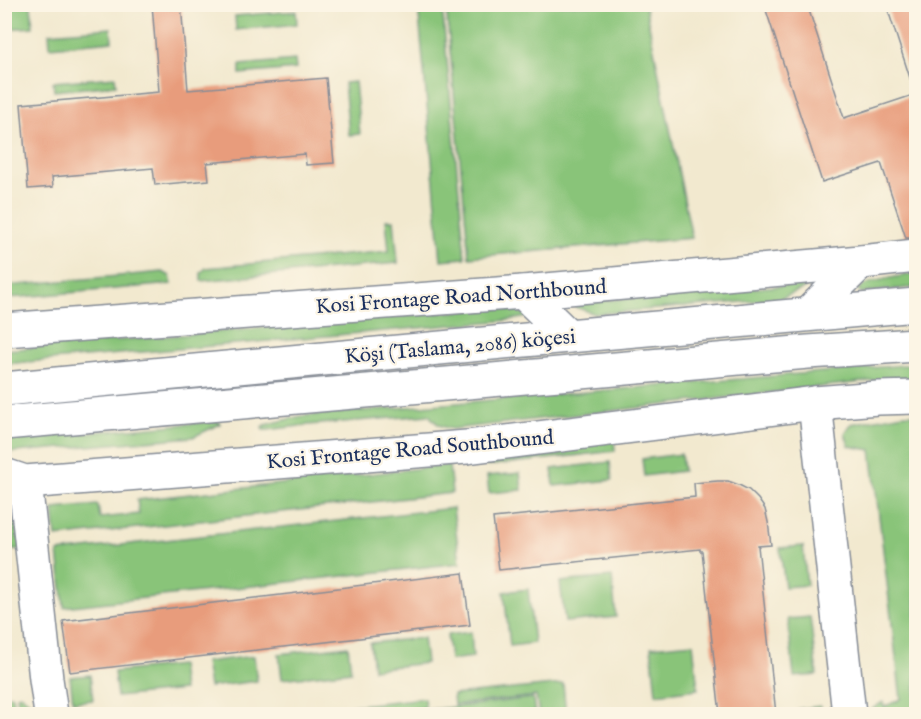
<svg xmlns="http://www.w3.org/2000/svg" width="921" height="719" font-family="'IM FELL English',serif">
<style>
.green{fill:#89c479;stroke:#527a6c;stroke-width:1.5}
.building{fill:#e89c7c}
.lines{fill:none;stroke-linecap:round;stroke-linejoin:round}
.minor-casing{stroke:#868c96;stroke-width:36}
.major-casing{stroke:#868c96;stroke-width:36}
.minor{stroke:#fff;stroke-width:33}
.major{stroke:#fff;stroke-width:33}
.labels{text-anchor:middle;stroke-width:4.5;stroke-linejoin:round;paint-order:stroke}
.street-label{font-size:21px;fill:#1b2f5e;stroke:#fcf5e5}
</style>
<rect width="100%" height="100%" fill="#fcf5e5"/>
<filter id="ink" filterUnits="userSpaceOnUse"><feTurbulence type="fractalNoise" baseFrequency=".0167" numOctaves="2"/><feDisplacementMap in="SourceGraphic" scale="12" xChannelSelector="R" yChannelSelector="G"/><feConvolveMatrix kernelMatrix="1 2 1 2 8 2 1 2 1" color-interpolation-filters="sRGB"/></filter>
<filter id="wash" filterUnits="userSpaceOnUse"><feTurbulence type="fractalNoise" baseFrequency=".008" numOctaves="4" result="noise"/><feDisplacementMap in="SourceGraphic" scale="24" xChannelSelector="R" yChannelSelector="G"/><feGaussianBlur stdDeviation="1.35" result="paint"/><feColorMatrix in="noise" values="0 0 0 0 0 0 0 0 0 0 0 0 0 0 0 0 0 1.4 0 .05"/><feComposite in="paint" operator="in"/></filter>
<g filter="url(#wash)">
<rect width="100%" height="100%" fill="#f2e9cf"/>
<g class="green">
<polygon points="5,4 31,5 33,27 5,29"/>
<polygon points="418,5 442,5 465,258 441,260"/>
<polygon points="446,5 645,5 692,238 469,257"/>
<polygon points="296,11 297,24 236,30 235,16"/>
<polygon points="111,28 112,41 50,47 49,33"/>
<polygon points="295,60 296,69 240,74 240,65"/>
<polygon points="115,77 116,85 54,91 53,82"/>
<polygon points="355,82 360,134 349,135 344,83"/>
<polygon points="386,220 394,220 398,263 201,281 201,273 206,268 389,251"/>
<polygon points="5,271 6,286 163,272 170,276 172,284 10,298 5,297"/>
<path d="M 916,273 L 916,287 L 862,293 L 859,291 L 858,289 C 871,279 900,277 916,273 Z"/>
<polygon points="804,284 805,288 779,299 595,314 575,307 574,303"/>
<polygon points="495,308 516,311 528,315 528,317 510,320 5,364 5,350"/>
<path d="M 916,364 L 916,378 L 897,378 L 452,429 C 441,427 436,424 429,415 L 308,425 L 267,430 L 263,430 L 262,428 L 265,425 L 301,416 Z"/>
<polygon points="903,414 916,414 916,714 871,714 872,709 883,702 884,707 901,699 871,450 849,446 845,433 851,424"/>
<polygon points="219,421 220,424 193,437 5,453 5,440"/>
<polygon points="614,439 615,451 486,466 485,462 487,457"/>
<polygon points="681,454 683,471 644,476 642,459"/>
<polygon points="610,462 612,480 554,486 552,469"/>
<polygon points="449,465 452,493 56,537 53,509 98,505 100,518 139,514 137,500"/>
<polygon points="520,473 522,490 489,493 487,476"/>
<polygon points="453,508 460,563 64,607 58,552"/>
<polygon points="5,515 12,516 23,549 9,551"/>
<polygon points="803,546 807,585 785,587 780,548"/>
<polygon points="612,577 616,617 565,622 560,582"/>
<polygon points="528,589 534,643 510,646 504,592"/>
<polygon points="810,617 817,675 794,677 788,619"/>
<polygon points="471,632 473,657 450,660 447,635"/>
<polygon points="423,638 426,663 373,669 370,643"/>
<polygon points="693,643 698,689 656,694 651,647"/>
<polygon points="348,646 351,671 282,679 279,654"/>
<polygon points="254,656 257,681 209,687 205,662"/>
<polygon points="180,665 183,690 117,697 114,672"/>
<polygon points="90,675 93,700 73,702 70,677"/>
<polygon points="563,684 566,714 539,714 536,696 454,705 453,695"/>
<polygon points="20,694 33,704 37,714 20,714 17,695"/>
<polygon points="12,695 14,714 5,714 5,696"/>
<polygon points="424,698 425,708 361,714 341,714 341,707"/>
<polygon points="533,698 535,714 392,714"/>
<polygon points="820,706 821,714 798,714 798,709"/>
</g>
<g id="blocks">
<g class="building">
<polygon points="152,4 181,4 188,90 326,78 334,163 306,165 305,154 207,163 209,180 155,185 153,168 52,177 53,187 28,189 21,104 159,92"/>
<polygon points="764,4 807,4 844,118 916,94 916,238 906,238 881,163 822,182"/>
<polygon points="886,4 916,4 916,83 912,84"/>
<polygon points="718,481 728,481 739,485 749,490 758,499 765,509 768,522 771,545 758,546 776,714 720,714 702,551 700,551 700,549 499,570 493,518 695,497 694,483"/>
<polygon points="463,573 470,625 70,672 63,621"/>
</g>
</g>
</g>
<g filter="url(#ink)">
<use href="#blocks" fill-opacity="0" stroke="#868c96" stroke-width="1.5"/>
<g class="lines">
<defs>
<g id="minor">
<polyline points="4,330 523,292 861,262 916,256"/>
<polyline points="815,403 849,714"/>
<polyline points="4,475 25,482 467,447 815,403 878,398 916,397"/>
<polyline points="25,482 46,679 51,714"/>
</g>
<g id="major">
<polyline points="523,292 568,336"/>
<polyline points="808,314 861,262"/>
<polyline points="4,389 568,336 916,305"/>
<polyline points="4,423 808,352 916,345"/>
</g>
</defs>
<use href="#minor" class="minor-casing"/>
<use href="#major" class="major-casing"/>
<use href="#minor" class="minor"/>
<use href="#major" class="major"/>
</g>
</g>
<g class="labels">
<g class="street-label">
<text transform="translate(461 296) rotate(-4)" y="7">Kosi Frontage Road Northbound</text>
<text transform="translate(460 346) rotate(-5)" y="7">Köşi (Taslama, 2086) köçesi</text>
<text transform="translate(410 449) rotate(-5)" y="7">Kosi Frontage Road Southbound</text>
</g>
</g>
<rect width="921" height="719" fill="none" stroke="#fcf5e5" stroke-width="24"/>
</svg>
